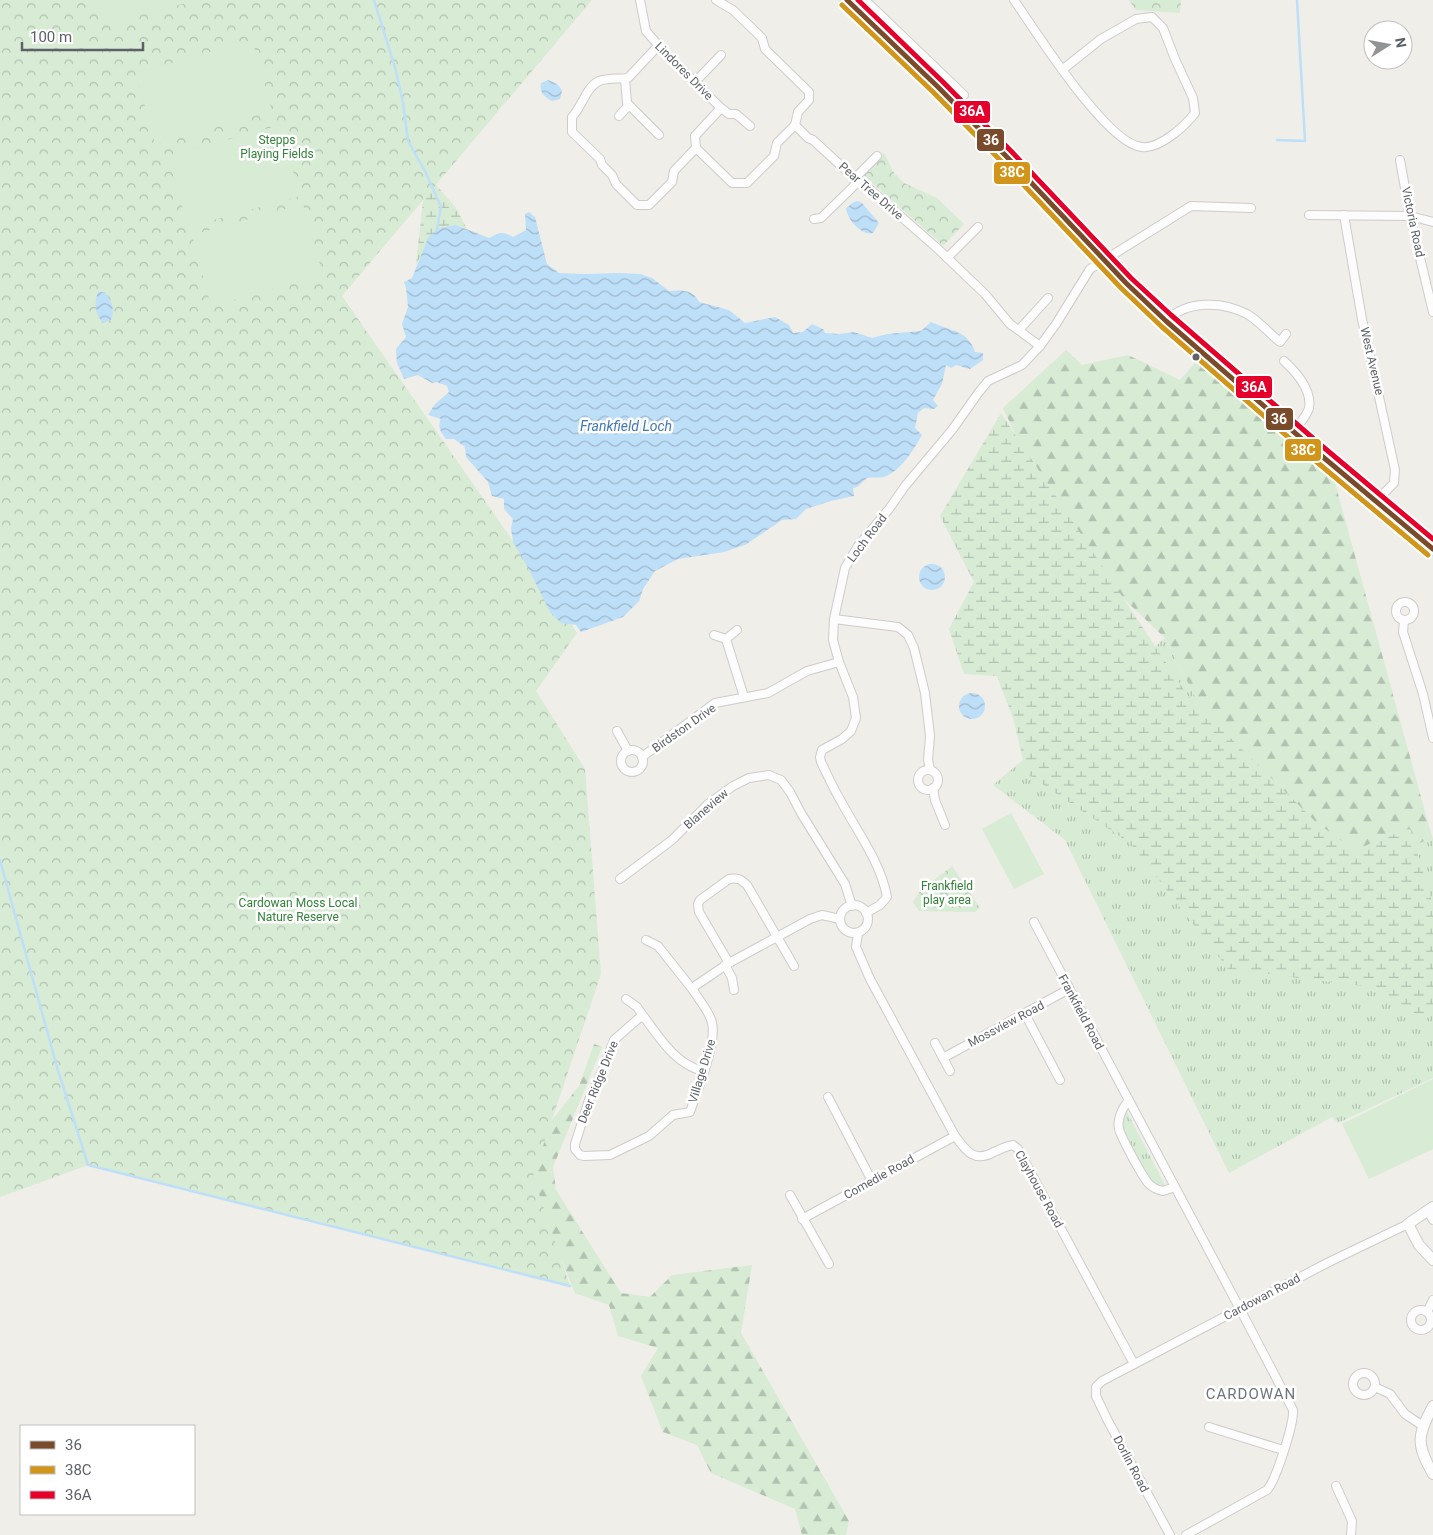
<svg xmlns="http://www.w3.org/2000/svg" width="1433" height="1535" font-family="Roboto,sans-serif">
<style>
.grass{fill:url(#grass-tufts)}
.forest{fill:url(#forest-firs)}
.wetland{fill:url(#wetland-marsh)}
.park{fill:url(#park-crowns)}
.pitch{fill:#d7ebd5}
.water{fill:url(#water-waves)}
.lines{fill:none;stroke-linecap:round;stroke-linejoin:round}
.stream{stroke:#bedff8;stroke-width:2.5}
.minor-casing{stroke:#cccccb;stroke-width:10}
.tertiary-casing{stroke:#cccccb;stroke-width:12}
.primary-casing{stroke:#d7cfb7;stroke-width:15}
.minor{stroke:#fdfcfc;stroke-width:8}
.tertiary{stroke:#fdfcfc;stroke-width:10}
.primary{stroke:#f4f2e9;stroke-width:12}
.bus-1-casing{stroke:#fff;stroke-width:9}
.bus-2-casing{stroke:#fff;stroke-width:9}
.bus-3-casing{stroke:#fff;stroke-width:9}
.bus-1{stroke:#7a4b2a;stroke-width:5}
.bus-2{stroke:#d1951a;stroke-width:5}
.bus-3{stroke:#e4002b;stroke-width:5}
.bus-dot{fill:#5e6268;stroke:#fff;stroke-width:2}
.labels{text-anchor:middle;stroke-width:5;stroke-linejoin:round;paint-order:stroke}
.street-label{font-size:12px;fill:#5e6268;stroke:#fff}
.park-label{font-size:12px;fill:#328238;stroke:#fff}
.water-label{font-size:14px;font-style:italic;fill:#4278b5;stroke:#fff}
.quarter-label{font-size:15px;letter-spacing:1px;fill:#6f747a;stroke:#fff}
.line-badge{stroke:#fff;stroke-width:2}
.badge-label{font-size:14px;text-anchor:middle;font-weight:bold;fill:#fff}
</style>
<defs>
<pattern id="grass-tufts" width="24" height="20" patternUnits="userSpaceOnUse" patternTransform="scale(1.25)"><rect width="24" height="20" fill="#d7ebd5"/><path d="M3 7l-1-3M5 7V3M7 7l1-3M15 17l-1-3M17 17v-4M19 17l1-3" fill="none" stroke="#b2c2b1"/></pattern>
<pattern id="forest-firs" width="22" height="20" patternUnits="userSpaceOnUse" patternTransform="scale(1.25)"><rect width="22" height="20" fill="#d7ebd5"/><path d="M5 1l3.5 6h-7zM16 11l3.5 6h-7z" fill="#b2c2b1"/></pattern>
<pattern id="wetland-marsh" width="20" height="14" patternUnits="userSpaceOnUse" patternTransform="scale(1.25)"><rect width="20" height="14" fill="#d7ebd5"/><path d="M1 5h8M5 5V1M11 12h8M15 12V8" fill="none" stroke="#b2c2b1"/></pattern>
<pattern id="park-crowns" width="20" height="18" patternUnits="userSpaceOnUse" patternTransform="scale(1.25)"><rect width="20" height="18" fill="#d7ebd5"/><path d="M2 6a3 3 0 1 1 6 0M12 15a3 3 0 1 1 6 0" fill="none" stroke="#b2c2b1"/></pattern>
<pattern id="water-waves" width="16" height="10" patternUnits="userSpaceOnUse" patternTransform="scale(1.25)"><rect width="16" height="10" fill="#bedff8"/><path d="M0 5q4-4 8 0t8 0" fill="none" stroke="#9eb8cd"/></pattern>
</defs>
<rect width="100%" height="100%" fill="#efeee9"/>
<g class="grass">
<polygon points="1165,638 1232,768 1424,841 1427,819 1433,839 1433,1078 1338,1123 1332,1117 1229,1173 1065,840 993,785 1099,696"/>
<polygon points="1127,1112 1165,1185 1159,1187 1149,1180 1121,1128 1123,1113"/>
</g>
<g class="forest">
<polygon points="1066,350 1082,365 1128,355 1180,380 1196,362 1334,479 1427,819 1424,841 1369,868 1232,768 1165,638 1068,546 1003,408"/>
<polygon points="594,1044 602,1047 553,1167 556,1190 621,1293 650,1297 672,1275 752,1265 741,1333 849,1521 846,1535 802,1535 795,1509 711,1473 697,1445 663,1432 641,1376 658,1348 618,1336 609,1305 575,1293 530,1184 537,1139 579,1086"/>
</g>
<g class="wetland">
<polygon points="426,173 456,208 467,229 456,225 420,257 416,265"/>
<polygon points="1001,413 1188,696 1316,822 1354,850 1410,828 1433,905 1433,1008 1423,1019 1378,988 1228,969 1131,844 1026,773 1014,721 997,676 964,674 949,629 974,582 940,516"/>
</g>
<g class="park">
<polygon points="0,0 592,0 342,296 577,633 536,691 585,769 601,974 533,1176 570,1286 88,1165 0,1197"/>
<polygon points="1129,0 1181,0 1180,13 1136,10"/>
<polygon points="884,153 894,173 904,183 937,198 964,224 943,246 937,240 939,238 936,239 880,190 882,188 879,189 862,174"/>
<polygon points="952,866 980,908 975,912 919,911 913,902 920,891"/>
</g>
<g class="pitch">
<polygon points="94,0 198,0 101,25"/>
<polygon points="252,40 272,111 155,144 136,73"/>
<polygon points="280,125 300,196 188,227 168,156"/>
<polygon points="303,204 323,275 211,306 192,235"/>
<polygon points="1011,813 1044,874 1014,889 982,829"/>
<polygon points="1433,1079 1433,1149 1369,1179 1342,1124"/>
</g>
<g class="water">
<path d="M 548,80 C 555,83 559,84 562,91 L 560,99 L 552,101 C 544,97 539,92 541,83 Z"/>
<path d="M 858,201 L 862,203 L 879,223 L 873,233 C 861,236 847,219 846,208 L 854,202 Z"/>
<path d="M 529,212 L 535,217 L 547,264 L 559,273 L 584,274 L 619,273 L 640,274 L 652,278 L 669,291 C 682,290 693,289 699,302 L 729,310 L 745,323 L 775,317 L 789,325 L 793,333 L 803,332 L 812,324 L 823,329 L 825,333 L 839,334 L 854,332 L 872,338 L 887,334 L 921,331 L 931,322 C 950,331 968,330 975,352 L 983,353 L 983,360 L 970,369 L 956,365 L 951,368 L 946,365 L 942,384 L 933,400 L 938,406 L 934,409 L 924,408 L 918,413 L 915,428 L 922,435 C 914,449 901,471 884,477 C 879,478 872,477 867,478 L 857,487 L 853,488 L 854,496 L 831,501 L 806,509 L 796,519 L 782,520 L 745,545 L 724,552 L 678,559 L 655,571 L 643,589 L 639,601 L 623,617 L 581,632 L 576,625 L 561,623 L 550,612 L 525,562 L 513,542 L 511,528 L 513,519 L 504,509 L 504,499 L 492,496 L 488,482 L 466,457 L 465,447 L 454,439 L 446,439 C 441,432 437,427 441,419 L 428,415 L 435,404 L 449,392 L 447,386 L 437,382 L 432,383 L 418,375 L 404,379 L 397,363 L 396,349 L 406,337 L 402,324 L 408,307 L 406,288 L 404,282 L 412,278 L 428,238 L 437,229 L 456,225 L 489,238 C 501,232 502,231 513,237 L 526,230 L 525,214 Z"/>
<path d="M 98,292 L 105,292 C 112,302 115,309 111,320 L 103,323 C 95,314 94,303 98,292 Z"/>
<circle cx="932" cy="577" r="13"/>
<circle cx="972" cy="706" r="13"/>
</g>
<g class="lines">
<g class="stream">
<polyline points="374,0 396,71 403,103 408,141 426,173 441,207 437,229"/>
<polyline points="1277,140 1305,141 1297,0"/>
<polyline points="0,860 57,1067 88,1165 570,1286"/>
</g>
<defs>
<g id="minor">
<polyline points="640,0 646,31 666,54 721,108 695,136 696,148 732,183 747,183 774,156 777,143 795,125 798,112 809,100 809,92 765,49 762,38 733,10 716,0"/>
<polyline points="865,0 964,95 955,105"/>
<path d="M 1014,0 C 1035,30 1107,145 1142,147 C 1160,149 1185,126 1195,113 L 1193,98 L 1175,59 L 1163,28 L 1152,17 L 1136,19 L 1101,39 L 1062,70"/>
<path d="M 658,46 L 628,78 C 620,79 607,78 599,81 C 586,87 582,107 572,117 L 572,132 L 600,159 L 602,165 L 612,175 L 616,184 L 637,205 L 649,205 L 672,182 L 674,171 L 696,148"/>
<polyline points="625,79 627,103 659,135"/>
<polyline points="695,82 721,55"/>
<polyline points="721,108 729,114 736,114 750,126"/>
<polyline points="619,116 629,105"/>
<polyline points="795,125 808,138 813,140 851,175 865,185 938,249 985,294 1010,324 1040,346"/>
<polyline points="1400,160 1410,216 1433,312"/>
<polyline points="855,178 877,156"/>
<polyline points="1309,215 1410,216 1433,222"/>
<polyline points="1344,215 1362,319 1395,470 1394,483 1376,501"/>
<polyline points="814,219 821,218 859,181"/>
<polyline points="947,258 978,227"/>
<path d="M 1166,321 C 1187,300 1222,301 1247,314 C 1259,321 1269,333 1280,342 L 1286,334"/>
<polyline points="1019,330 1048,298"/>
<path d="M 1284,361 C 1296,372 1312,390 1309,408 C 1307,416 1298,425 1294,432"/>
<circle cx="1405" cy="611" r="9"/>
<polyline points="834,619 898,627 908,635 914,648 925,693 930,736 928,760 930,769"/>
<polyline points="1404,620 1403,632 1423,694 1433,738"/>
<polyline points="714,635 726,639 737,630"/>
<polyline points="726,639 744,697"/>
<polyline points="617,731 628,751"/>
<circle cx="632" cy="761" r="11"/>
<polyline points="642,757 715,703 768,693 807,671 839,662"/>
<circle cx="928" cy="780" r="10"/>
<polyline points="933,788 935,800 945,825"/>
<polyline points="620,879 672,840 708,804 733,786 749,778 769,775 781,780 790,792 801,813 845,884 852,906"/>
<circle cx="854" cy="919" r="14"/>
<path d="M 866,913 L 880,905 L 887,897 C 881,863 858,833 842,803 C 834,790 828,776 821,762 L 820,757 L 822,750 L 842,739 L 851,731 L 856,718 L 853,697 L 839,662 L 833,640 L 834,619 L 845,568 L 858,546 L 889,509 L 905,486 L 952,430 L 979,392 L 988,381 L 1022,365 L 1040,346 L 1056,324 L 1090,269 L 1191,206 L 1251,208"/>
<path d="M 1034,922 L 1240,1309 L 1293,1410 C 1294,1424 1276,1480 1267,1490 L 1186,1535"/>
<path d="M 858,933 L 856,947 L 870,979 L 955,1136 C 966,1151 974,1163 994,1152 C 1001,1149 1006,1146 1013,1145 L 1018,1149 L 1134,1364"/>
<polyline points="646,940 658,946 693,990"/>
<path d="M 729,963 L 699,912 L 698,904 L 700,900 L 729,879 C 738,877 741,880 747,885 L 794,966"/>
<polyline points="725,965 732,978 734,990"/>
<polyline points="626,999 637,1007 644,1017"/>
<polyline points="1025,1014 1060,1080"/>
<polyline points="935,1043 950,1071"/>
<polyline points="943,1058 1069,989"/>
<path d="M 703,1071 C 675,1064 660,1038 644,1017 L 639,1018 L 614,1040 L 602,1072 L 591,1094 L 575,1144 L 575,1149 L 580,1155 L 584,1156 L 610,1155 L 649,1136 L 673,1115 L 690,1112 C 697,1091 717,1044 712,1023 C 710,1012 699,1000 693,990 L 695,986 L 729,963 L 810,919 L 822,915 L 840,919"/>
<polyline points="828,1097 872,1181"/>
<path d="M 1129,1101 C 1122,1107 1117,1120 1119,1129 C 1121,1137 1143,1178 1149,1184 C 1153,1188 1158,1190 1163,1191 L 1175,1187"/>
<polyline points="790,1195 829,1264"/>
<polyline points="1428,1212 1433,1220"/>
<polyline points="802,1219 955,1136"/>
<circle cx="1421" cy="1320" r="10"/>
<polyline points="1427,1312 1433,1300"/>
<circle cx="1364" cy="1384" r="11"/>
<polyline points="1375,1387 1390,1394 1405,1414 1423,1426"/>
<polyline points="1209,1427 1283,1450"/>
<polyline points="1336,1486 1352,1521 1351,1535"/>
<polyline points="1170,1535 1108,1421 1096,1396 1096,1387 1102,1381 1327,1263 1408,1224"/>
</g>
<g id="tertiary">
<polyline points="1433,1207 1408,1224 1419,1245 1433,1260"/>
<path d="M 1433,1406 C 1417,1436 1416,1444 1433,1474"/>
</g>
<polyline id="primary" points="847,0 938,87 1006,156 1126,283 1166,321 1317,452 1433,549"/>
</defs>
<use href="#minor" class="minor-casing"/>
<use href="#tertiary" class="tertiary-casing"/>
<use href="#primary" class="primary-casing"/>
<use href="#minor" class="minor"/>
<use href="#tertiary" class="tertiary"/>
<use href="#primary" class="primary"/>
<defs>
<polyline id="bus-1" points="847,0 938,87 1006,156 1126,283 1166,321 1317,452 1433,549"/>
<polyline id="bus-2" points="842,5 933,92 1001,161 1121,288 1161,326 1312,458 1428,555"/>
<polyline id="bus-3" points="858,0 943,82 1011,151 1131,278 1171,315 1322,446 1433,539"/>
</defs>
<use href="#bus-1" class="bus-1-casing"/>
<use href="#bus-2" class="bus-2-casing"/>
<use href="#bus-3" class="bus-3-casing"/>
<use href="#bus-1" class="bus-1"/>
<use href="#bus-2" class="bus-2"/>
<use href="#bus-3" class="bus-3"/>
</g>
<circle class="bus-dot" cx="1196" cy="357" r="4.5"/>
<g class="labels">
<g class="street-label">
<text transform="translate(684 71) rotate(45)" y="4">Lindores Drive</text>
<text transform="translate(871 191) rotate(41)" y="4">Pear Tree Drive</text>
<text transform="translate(1413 222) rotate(78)" y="4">Victoria Road</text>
<text transform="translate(1372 361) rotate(77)" y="4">West Avenue</text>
<text transform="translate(867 538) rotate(-53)" y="4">Loch Road</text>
<text transform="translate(684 728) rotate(-35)" y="4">Birdston Drive</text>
<text transform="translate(706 809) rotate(-41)" y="4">Blaneview</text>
<text transform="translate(1081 1012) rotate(62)" y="4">Frankfield Road</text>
<text transform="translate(1006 1024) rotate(-28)" y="4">Mossview Road</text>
<text transform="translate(702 1071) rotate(-73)" y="4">Village Drive</text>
<text transform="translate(598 1082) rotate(-68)" y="4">Deer Ridge Drive</text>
<text transform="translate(879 1177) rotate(-29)" y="4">Comedie Road</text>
<text transform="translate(1039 1189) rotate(61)" y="4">Clayhouse Road</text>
<text transform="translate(1262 1297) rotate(-28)" y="4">Cardowan Road</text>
<text transform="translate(1131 1464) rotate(62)" y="4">Dorlin Road</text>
</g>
<g class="park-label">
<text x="277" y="144">Stepps<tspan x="277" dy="14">Playing Fields</tspan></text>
<text x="947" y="890">Frankfield<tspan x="947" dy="14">play area</tspan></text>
<text x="298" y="907">Cardowan Moss Local<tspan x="298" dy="14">Nature Reserve</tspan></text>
</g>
<g class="water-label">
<text x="626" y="431">Frankfield Loch</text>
</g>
<g class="quarter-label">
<text x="1251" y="1399">CARDOWAN</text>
</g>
</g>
<g class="line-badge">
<rect x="953" y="100" width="38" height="24" rx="5" fill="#e4002b"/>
<rect x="976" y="128" width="29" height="24" rx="5" fill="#7a4b2a"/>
<rect x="993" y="161" width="38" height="24" rx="5" fill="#d1951a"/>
<rect x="1235" y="375" width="38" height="24" rx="5" fill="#e4002b"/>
<rect x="1265" y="407" width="29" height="24" rx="5" fill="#7a4b2a"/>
<rect x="1284" y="438" width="38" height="24" rx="5" fill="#d1951a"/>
</g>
<g class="badge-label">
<text x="972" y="116">36A</text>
<text x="991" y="145">36</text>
<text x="1012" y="177">38C</text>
<text x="1254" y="392">36A</text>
<text x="1279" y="424">36</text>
<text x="1303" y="455">38C</text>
</g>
<rect x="20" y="1425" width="175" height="90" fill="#ffffff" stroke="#bfc0c3"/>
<rect x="30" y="1441" width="25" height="8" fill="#7a4b2a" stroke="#bfc0c3"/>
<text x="65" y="1450" font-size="15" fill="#5e6268">36</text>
<rect x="30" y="1466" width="25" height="8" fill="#d1951a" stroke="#bfc0c3"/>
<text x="65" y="1475" font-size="15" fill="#5e6268">38C</text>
<rect x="30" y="1491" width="25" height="8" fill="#e4002b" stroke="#bfc0c3"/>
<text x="65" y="1500" font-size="15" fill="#5e6268">36A</text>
<g transform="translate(1388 45) rotate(79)"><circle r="24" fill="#ffffff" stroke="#bfc0c3"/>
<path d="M0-4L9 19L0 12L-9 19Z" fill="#919395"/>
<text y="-8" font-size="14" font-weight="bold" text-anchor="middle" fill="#5e6268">N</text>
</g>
<path d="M22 42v8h121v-8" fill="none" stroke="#5e6268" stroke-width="2.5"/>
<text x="30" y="42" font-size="15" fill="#5e6268" stroke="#ffffff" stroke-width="4" paint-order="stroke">100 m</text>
</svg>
